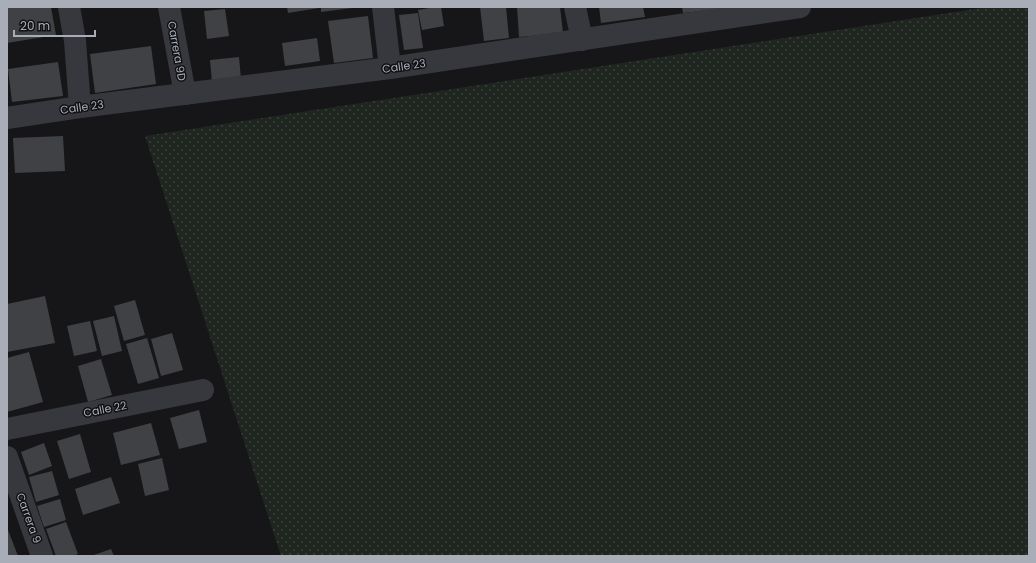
<svg xmlns="http://www.w3.org/2000/svg" width="1036" height="563" font-family="Poppins,sans-serif">
<style>
.grass{fill:url(#grass-dots)}
.building{fill:#404145}
.lines{fill:none;stroke-linecap:round;stroke-linejoin:round}
.minor{stroke:#37383d;stroke-width:22}
.labels{text-anchor:middle;stroke-width:3;stroke-linejoin:round;paint-order:stroke}
.street-label{font-size:11px;fill:#a8adb8;stroke:#111113}
</style>
<defs>
<pattern id="grass-dots" width="8" height="8" patternUnits="userSpaceOnUse"><rect width="8" height="8" fill="#1e261f"/><path d="M2 2h.1M6 6h.1" fill="none" stroke="#3c433d" stroke-width="1.8" stroke-linecap="round"/></pattern>
</defs>
<rect width="100%" height="100%" fill="#161618"/>
<polygon class="grass" points="988,7 1029,7 1029,556 281,556 145,136"/>
<g class="building">
<polygon points="7,7 51,7 56,35 7,43"/>
<polygon points="287,7 318,7 319,8 288,13"/>
<polygon points="321,7 352,7 352,8 321,12"/>
<polygon points="435,7 441,7 444,26 422,30 418,10"/>
<polygon points="480,7 506,7 509,38 484,41"/>
<polygon points="517,7 560,7 563,33 519,37"/>
<polygon points="599,7 643,7 645,17 601,23"/>
<polygon points="682,7 719,7 719,9 683,13"/>
<polygon points="225,9 229,36 207,39 204,11"/>
<polygon points="418,13 423,48 404,50 399,15"/>
<polygon points="368,16 373,58 334,63 328,21"/>
<polygon points="317,38 320,61 285,66 282,43"/>
<polygon points="151,46 156,84 95,93 90,54"/>
<polygon points="239,57 241,79 212,82 210,60"/>
<polygon points="58,62 63,96 12,102 8,69"/>
<polygon points="63,136 65,171 15,173 13,138"/>
<polygon points="45,296 55,343 7,352 7,304"/>
<polygon points="135,300 145,335 124,341 114,306"/>
<polygon points="114,316 122,351 102,356 93,321"/>
<polygon points="90,321 97,351 74,356 67,326"/>
<polygon points="172,333 183,370 161,376 151,339"/>
<polygon points="147,338 159,378 138,384 126,344"/>
<polygon points="29,352 43,402 7,412 7,358"/>
<polygon points="101,359 112,395 88,402 78,366"/>
<polygon points="199,410 207,442 179,449 170,418"/>
<polygon points="151,423 160,455 121,465 113,433"/>
<polygon points="80,434 91,472 69,479 57,441"/>
<polygon points="44,443 52,466 29,475 21,452"/>
<polygon points="162,458 169,490 145,496 138,464"/>
<polygon points="52,471 59,495 36,502 29,477"/>
<polygon points="111,477 120,503 83,515 75,489"/>
<polygon points="60,499 66,520 44,527 37,506"/>
<polygon points="66,522 78,554 73,556 56,556 46,529"/>
<polygon points="7,530 8,530 18,556 7,556"/>
<polygon points="111,549 114,556 91,556"/>
</g>
<g class="lines">
<g class="minor">
<polyline points="69,7 75,41 80,107"/>
<polyline points="169,7 185,94"/>
<polyline points="383,7 390,68"/>
<polyline points="575,7 582,40"/>
<polyline points="7,118 80,107 390,68 800,7"/>
<polyline points="7,429 203,390"/>
<polyline points="7,457 42,556"/>
</g>
</g>
<g class="labels">
<g class="street-label">
<text transform="translate(177 51) rotate(80)" y="4">Carrera 9D</text>
<text transform="translate(404 66) rotate(-8)" y="4">Calle 23</text>
<text transform="translate(82 107) rotate(-8)" y="4">Calle 23</text>
<text transform="translate(105 409) rotate(-11)" y="4">Calle 22</text>
<text transform="translate(29 518) rotate(70)" y="4">Carrera 9</text>
</g>
</g>
<rect width="1036" height="563" fill="none" stroke="#a8adb8" stroke-width="16"/>
<path d="M14 30v6h81v-6" fill="none" stroke="#a8adb8" stroke-width="2"/>
<text x="20" y="30" font-size="12" fill="#a8adb8" stroke="#111113" stroke-width="3" paint-order="stroke">20 m</text>
</svg>
